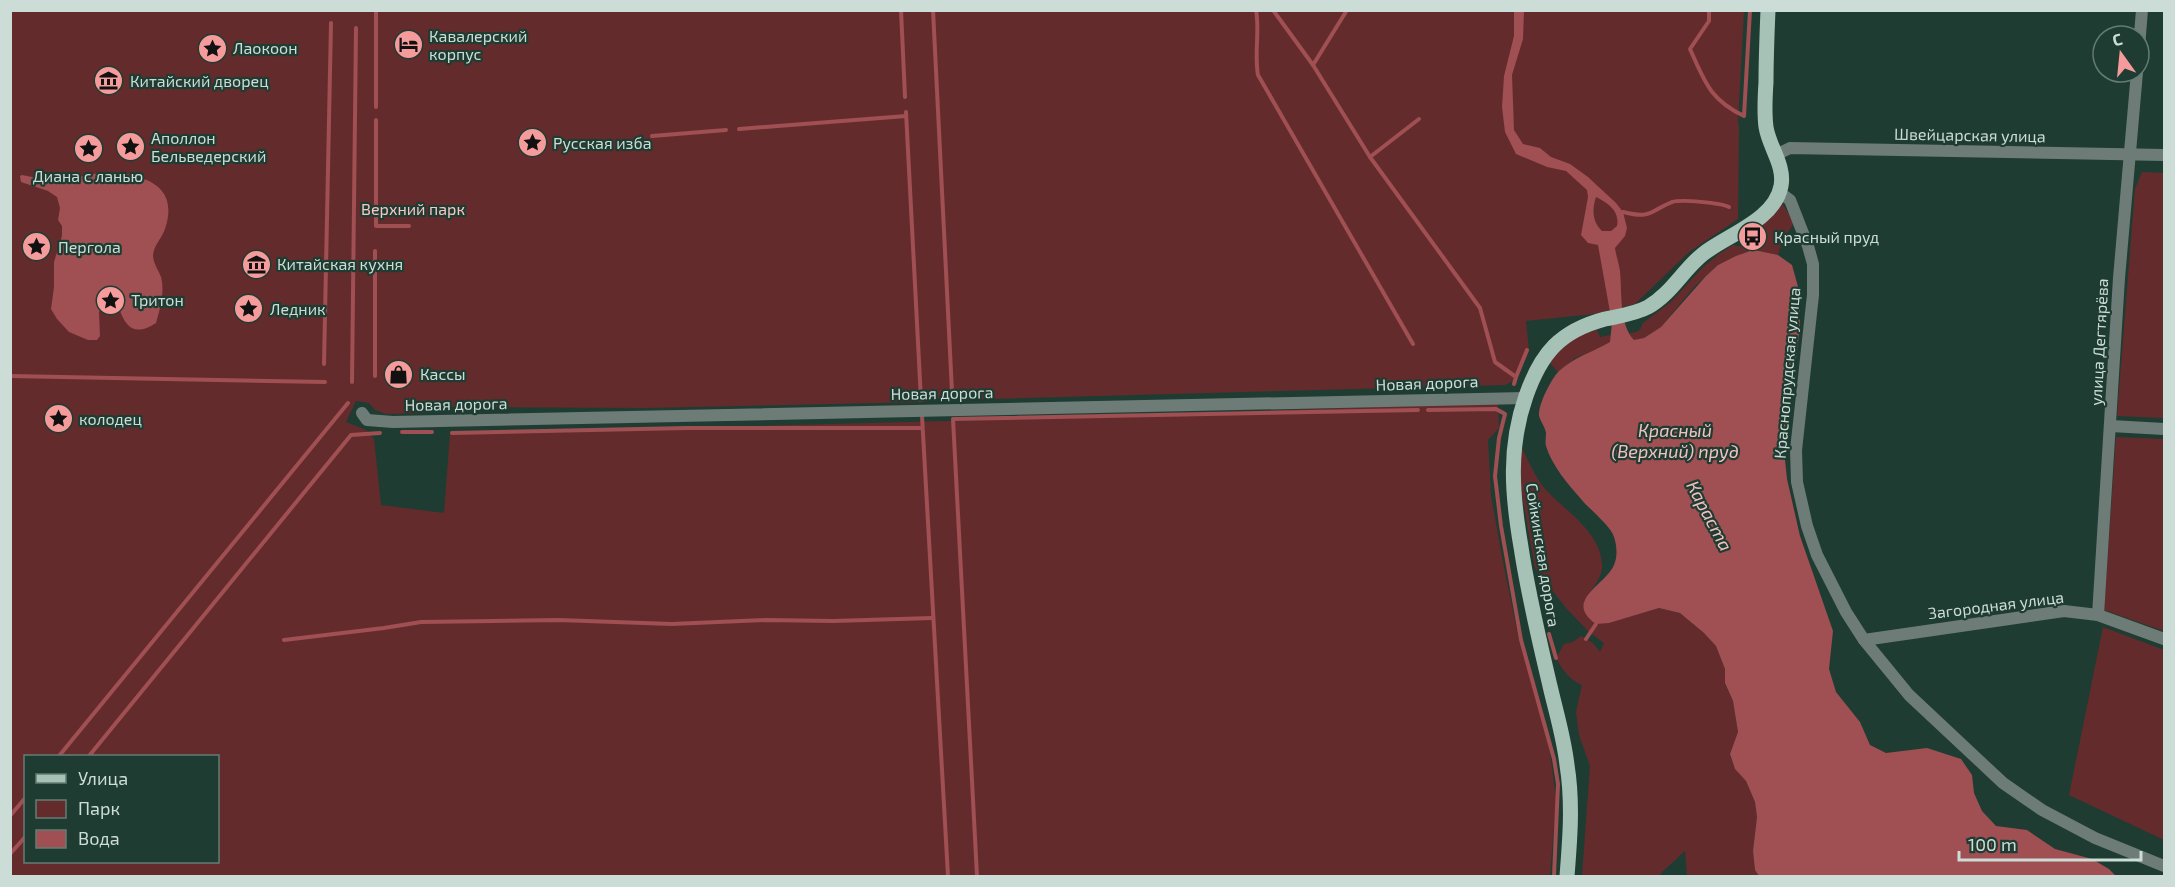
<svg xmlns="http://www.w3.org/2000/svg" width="2175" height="887" font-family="'Exo 2',sans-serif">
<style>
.green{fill:#642b2d;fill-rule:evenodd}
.water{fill:#a04f52;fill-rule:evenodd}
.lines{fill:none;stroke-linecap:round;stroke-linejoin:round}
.stream{stroke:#a04f52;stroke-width:4}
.minor{stroke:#6e7c77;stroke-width:12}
.major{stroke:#a6c2b7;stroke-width:15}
.labels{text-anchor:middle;stroke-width:4.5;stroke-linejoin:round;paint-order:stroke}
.poi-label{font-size:16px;fill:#ccdcd6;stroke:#1f3c32;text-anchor:start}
.street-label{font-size:16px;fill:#ccdcd6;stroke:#1f3c32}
.park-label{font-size:16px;fill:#f7c7c6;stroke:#1f3c32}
.water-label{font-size:18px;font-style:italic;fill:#f2c2c1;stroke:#1f3c32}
</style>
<rect width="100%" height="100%" fill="#1f3c32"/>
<g class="green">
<path d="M 10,11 L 1744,11 L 1738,121 L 1739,128 L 1738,219 L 1689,252 L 1635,304 L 1594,314 L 1526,321 L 1529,351 L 1517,379 L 1505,385 L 950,400 L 941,398 L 926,402 L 646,408 L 437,407 L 431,407 L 424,413 L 386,414 L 375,410 L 369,403 L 356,401 L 346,422 L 366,430 L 374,439 L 381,505 L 444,513 L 450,434 L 949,421 L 1498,403 L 1499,428 L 1488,440 L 1491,496 L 1503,562 L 1519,641 L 1543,718 L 1550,753 L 1556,799 L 1550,876 L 11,876 ZM 26,756 L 218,756 L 218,862 L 26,862 Z"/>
<polygon points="2142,172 2164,173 2164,418 2117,416 2135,189"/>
<polygon points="1780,200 1794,223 1782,241 1778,255 1753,250 1718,265 1694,287 1661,327 1644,338 1634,341 1628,334 1639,331 1643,323 1672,301 1702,268 1719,254 1733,245 1744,247 1765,233 1762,225"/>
<polygon points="1597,330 1600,337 1611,335 1610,342 1594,351 1575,358 1558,372 1550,363 1553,357 1576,335"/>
<polygon points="2116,437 2164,439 2164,631 2104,610"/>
<path d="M 1521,447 C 1529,461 1536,480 1547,491 C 1568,513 1603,534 1602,568 C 1601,580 1590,591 1584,601 L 1608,623 L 1659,608 L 1680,613 L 1704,633 L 1716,646 L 1725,669 L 1725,684 L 1733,701 L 1738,732 L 1730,755 L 1735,769 L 1746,781 L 1755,802 L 1757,817 L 1753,851 L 1755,870 L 1759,876 L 1687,876 L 1685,851 L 1661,873 L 1661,876 L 1582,876 L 1590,766 L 1579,735 L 1576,712 L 1582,685 C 1568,679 1563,670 1556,658 L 1564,644 L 1573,642 L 1581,636 L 1593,643 L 1600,652 L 1604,643 L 1588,631 L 1566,608 L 1535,568 L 1521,489 Z"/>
<polygon points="2103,627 2164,650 2164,840 2069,795"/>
</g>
<g class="water">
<path d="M 1514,11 L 1524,11 L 1523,39 L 1512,75 L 1514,130 L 1523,144 L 1540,148 L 1551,157 L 1570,164 L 1588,177 L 1616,203 L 1623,212 L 1627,228 L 1625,236 L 1615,248 C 1616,256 1619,263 1620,271 C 1622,292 1619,325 1634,340 L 1644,338 L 1661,327 L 1706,276 L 1718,265 L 1736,256 L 1753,250 L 1759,251 L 1778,255 L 1792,265 L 1800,294 L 1800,325 L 1793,386 L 1787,414 L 1784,450 L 1787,479 L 1800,536 L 1833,631 L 1829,669 L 1836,692 L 1860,722 L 1870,745 L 1886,753 L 1927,748 L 1961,759 L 1972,775 L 1974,793 L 1982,811 L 1996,826 L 2027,830 L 2055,849 L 2092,859 L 2109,869 L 2116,876 L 1759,876 L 1755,870 L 1753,851 L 1757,817 L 1755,802 L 1746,781 L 1735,769 L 1730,754 L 1738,732 L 1733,701 L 1725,683 L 1725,669 L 1716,646 L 1704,633 L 1680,613 L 1659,608 L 1609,623 L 1596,624 C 1564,601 1602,587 1613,567 C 1618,558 1617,546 1614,537 C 1611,526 1589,509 1581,499 C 1568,484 1552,466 1546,446 C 1545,442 1546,437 1546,433 C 1545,427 1541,422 1539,416 C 1538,405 1551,379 1559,371 C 1574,357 1593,352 1610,342 L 1612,323 L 1598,245 L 1588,243 L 1581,235 L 1588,197 L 1587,190 L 1566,171 L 1547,167 L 1516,154 L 1505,132 L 1502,107 L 1504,76 L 1514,36 ZM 1596,197 C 1608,203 1620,211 1617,226 L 1611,231 L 1602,231 C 1592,222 1592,209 1596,197 Z"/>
<path d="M 118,173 C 152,177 178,190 165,229 C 162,238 154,245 153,255 C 153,263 158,269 161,277 C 165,292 160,309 156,323 C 136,336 126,329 119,308 L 113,305 L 102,307 L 99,312 L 100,336 L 97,340 L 88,340 L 69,332 L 57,319 L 51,309 L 54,287 L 54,262 L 62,236 L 62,226 L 58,220 L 60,208 L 57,197 L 48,191 L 21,182 L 20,176 L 22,175 L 57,182 L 91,174 Z"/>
</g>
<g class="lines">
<g class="stream">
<polyline points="376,10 376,107"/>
<polyline points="901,10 905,97"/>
<polyline points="933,10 952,392"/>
<path d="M 1256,10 C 1260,32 1254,53 1258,75 L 1413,344"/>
<polyline points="1273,10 1313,65 1347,10"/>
<path d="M 1709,10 L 1709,21 L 1690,49 C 1705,82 1710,100 1744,116 L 1750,10"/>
<polyline points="1313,65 1370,157 1480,308 1495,362 1516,377 1514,384"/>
<polyline points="906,112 921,400"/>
<polyline points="376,120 376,226 409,226"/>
<polyline points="739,129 906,116"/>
<polyline points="652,136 726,130"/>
<polyline points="1370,157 1419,119"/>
<path d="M 1623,212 C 1652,219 1648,212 1672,202 C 1681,199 1721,203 1729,207"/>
<polyline points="324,364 331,23"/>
<polyline points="10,376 325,382"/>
<polyline points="375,376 375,251"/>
<polyline points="1516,377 1527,350"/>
<polyline points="352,382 356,28"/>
<polyline points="1428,410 1496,409 1505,414 1499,438 1495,476 1501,526 1521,640 1554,759 1558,784 1554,876"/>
<polyline points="922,416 948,876"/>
<polyline points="402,432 432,432"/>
<polyline points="452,433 687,428 922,428"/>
<polyline points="1549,634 1556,658"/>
<polyline points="1586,639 1596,624"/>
<polyline points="284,640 384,628 421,622 558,620 672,624 766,620 833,621 932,618"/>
<polyline points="59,756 348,403"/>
<polyline points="89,756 351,435 380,433"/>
<polyline points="10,816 26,797"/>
<polyline points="10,854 26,836"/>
<polyline points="977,876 953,419 1418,410"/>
</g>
<g class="minor">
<polyline points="2139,47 2142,10"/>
<polyline points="1776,155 1790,148 2164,155"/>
<polyline points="1779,192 1790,200 1808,246 1813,264 1813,295 1796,450 1797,482 1807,526 1817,555 1846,612 1864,640 1909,695 2003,783 2042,810 2095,838 2164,866"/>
<polyline points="362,413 367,420 393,422 1525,398"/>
<polyline points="2111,426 2164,429"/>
<polyline points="2098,615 2119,278 2137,72"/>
<polyline points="1864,640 2064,611 2098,615 2164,639"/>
</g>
<path class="major" d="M 1567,876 C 1570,839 1573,802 1567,765 C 1564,738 1556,712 1550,686 C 1539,639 1528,594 1521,547 C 1512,495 1508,447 1526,396 C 1541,353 1560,331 1605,319 C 1619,316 1635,314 1648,307 C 1671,294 1683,270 1703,254 C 1727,235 1775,220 1781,186 C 1785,165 1769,147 1766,127 C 1764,112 1765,97 1766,82 C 1766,58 1767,34 1768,10"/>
</g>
<defs>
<symbol id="hotel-disc" viewBox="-11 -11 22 22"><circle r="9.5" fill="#f59b9b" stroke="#1f3c32"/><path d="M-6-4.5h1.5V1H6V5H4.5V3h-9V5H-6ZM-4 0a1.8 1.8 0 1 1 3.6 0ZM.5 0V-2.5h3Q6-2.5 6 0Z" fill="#111"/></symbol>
<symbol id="sight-disc" viewBox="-11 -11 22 22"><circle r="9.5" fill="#f59b9b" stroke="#1f3c32"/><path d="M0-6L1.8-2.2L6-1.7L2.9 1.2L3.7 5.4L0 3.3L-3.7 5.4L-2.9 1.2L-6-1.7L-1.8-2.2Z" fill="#111"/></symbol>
<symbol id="museum-disc" viewBox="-11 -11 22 22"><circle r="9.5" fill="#f59b9b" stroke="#1f3c32"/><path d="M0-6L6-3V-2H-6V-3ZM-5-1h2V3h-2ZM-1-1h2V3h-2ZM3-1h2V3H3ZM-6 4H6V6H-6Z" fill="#111"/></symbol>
<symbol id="bus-disc" viewBox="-11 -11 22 22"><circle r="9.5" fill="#f59b9b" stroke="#1f3c32"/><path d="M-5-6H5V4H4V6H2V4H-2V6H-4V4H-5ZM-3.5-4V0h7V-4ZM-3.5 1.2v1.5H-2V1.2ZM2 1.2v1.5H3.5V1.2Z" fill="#111"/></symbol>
<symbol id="shop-disc" viewBox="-11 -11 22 22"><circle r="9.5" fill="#f59b9b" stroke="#1f3c32"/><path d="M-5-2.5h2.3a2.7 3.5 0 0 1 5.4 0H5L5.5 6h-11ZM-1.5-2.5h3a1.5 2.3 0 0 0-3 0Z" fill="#111"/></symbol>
</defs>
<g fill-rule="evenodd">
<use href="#hotel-disc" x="392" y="28" width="33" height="33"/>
<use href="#sight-disc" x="196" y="32" width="33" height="33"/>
<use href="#museum-disc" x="92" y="64" width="33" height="33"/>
<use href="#sight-disc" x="516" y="126" width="33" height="33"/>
<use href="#sight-disc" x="114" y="130" width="33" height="33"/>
<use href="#sight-disc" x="72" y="132" width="33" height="33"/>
<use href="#bus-disc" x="1736" y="220" width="33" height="33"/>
<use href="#sight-disc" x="20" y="230" width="33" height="33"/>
<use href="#museum-disc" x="240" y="248" width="33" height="33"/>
<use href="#sight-disc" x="94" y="284" width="33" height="33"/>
<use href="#sight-disc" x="232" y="292" width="33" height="33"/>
<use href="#shop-disc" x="382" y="358" width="33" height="33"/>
<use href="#sight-disc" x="42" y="402" width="33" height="33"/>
</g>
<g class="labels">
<g class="poi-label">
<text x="429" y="42">Кавалерский<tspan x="429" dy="18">корпус</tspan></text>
<text x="233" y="54">Лаокоон</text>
<text x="130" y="87">Китайский дворец</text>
<text x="151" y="144">Аполлон<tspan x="151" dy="18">Бельведерский</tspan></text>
<text x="553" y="149">Русская изба</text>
<text x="88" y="182" text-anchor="middle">Диана с ланью</text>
<text x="1774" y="243">Красный пруд</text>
<text x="58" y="253">Пергола</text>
<text x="277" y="270">Китайская кухня</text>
<text x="131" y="306">Тритон</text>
<text x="270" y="315">Ледник</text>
<text x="420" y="380">Кассы</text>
<text x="79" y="425">колодец</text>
</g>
<g class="street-label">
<text transform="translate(1970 135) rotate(1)" y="6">Швейцарская улица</text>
<text transform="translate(2099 342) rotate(-87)" y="6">улица Дегтярёва</text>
<text transform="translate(1787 373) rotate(-85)" y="6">Краснопрудская улица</text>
<text transform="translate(1427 383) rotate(-2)" y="6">Новая дорога</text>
<text transform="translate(942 393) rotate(-1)" y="6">Новая дорога</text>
<text transform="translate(456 404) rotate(-1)" y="6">Новая дорога</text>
<text transform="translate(1543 555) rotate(81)" y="6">Сойкинская дорога</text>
<text transform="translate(1996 605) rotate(-7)" y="6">Загородная улица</text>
</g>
<g class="park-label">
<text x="413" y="215">Верхний парк</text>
</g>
<g class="water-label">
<text x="1675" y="437">Красный<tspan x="1675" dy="21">(Верхний) пруд</tspan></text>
<text transform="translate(1709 516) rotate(62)" y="6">Караста</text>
</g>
</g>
<rect width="2175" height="887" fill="none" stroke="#ccdcd6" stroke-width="24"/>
<rect x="24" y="755" width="195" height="108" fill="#1f3c32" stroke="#647c74" stroke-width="1.5"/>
<rect x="36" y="774" width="30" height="9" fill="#a6c2b7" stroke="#647c74" stroke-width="1.5"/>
<text x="78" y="785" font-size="18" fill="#ccdcd6">Улица</text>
<rect x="36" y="800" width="30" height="18" fill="#642b2d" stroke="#647c74" stroke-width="1.5"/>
<text x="78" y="815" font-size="18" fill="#ccdcd6">Парк</text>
<rect x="36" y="830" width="30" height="18" fill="#a04f52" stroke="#647c74" stroke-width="1.5"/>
<text x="78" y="845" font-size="18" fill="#ccdcd6">Вода</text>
<g transform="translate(2121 54) rotate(345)"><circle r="28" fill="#1f3c32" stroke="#647c74" stroke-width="1.5"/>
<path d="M0-4.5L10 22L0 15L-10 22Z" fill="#f59b9b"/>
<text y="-9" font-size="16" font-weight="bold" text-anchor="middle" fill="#ccdcd6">С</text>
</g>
<path d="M1959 851v9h182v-9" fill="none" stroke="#ccdcd6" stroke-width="3"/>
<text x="1968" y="851" font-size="18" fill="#ccdcd6" stroke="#1f3c32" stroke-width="4.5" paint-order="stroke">100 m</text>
</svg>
